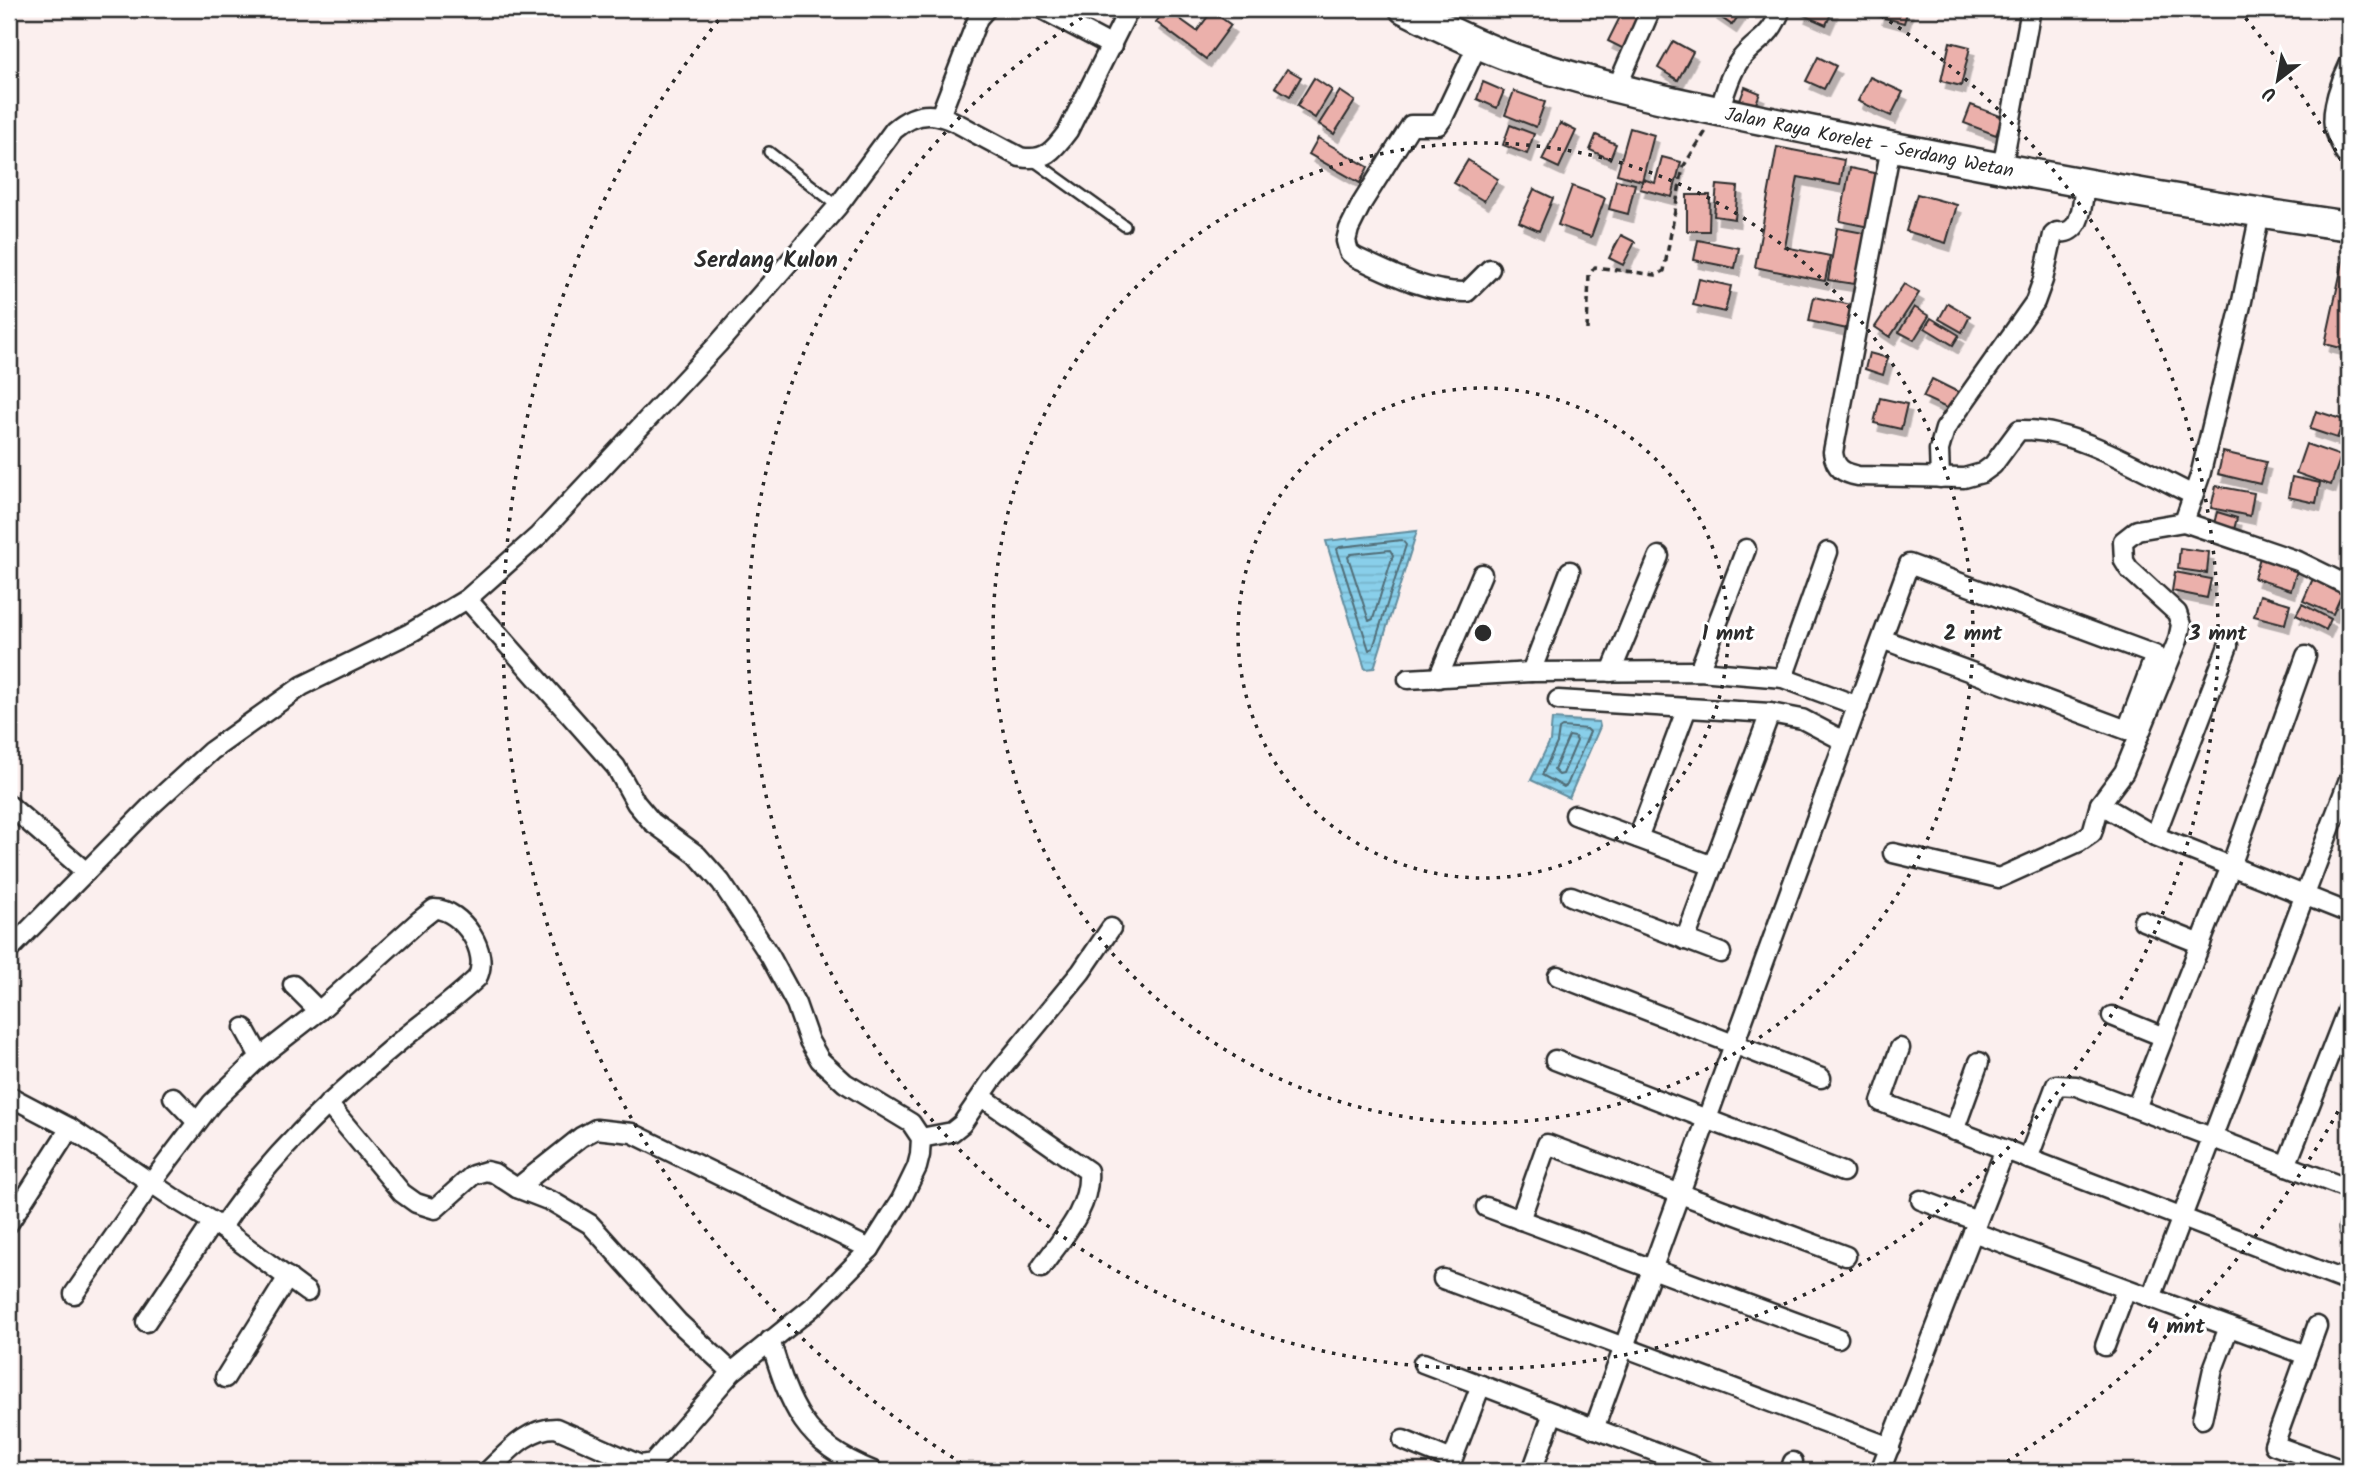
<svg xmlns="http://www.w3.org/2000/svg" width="2358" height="1480" font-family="Kalam,sans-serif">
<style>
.water{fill:url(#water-rules);stroke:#638d9e;stroke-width:2}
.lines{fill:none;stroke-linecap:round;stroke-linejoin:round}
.shore{stroke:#516d77;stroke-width:2}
.building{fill:#ebb0ab;stroke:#2b2b2b;stroke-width:2;filter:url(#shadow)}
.service-casing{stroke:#2b2b2b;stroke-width:14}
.minor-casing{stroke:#2b2b2b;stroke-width:23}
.primary-casing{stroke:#2b2b2b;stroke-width:33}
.path{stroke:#2b2b2b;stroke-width:3.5;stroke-dasharray:7 5;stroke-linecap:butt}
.service{stroke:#fff;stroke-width:9}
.minor{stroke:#fff;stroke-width:18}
.primary{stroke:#fff;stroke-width:28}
.ring{fill:none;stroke:#2b2b2b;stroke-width:3.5;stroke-dasharray:3.5 7}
.labels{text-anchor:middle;stroke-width:6;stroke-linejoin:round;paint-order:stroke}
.street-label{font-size:19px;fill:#2b2b2b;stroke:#fff}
.quarter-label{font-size:23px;font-weight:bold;fill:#2b2b2b;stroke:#fff}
.centre{fill:#2b2b2b;stroke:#fff;stroke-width:3.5}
.ring-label{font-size:21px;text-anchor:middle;font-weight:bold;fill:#2b2b2b;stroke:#fff;stroke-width:6;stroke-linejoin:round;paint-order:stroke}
</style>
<defs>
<pattern id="water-rules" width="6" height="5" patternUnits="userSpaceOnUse" patternTransform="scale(1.75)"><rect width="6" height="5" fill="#89cfea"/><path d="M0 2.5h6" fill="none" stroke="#76b2c9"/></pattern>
<filter id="shadow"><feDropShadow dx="4.5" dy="8" stdDeviation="0" flood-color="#0004"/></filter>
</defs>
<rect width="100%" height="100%" fill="#fbefee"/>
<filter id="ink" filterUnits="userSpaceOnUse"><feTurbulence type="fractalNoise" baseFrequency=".0143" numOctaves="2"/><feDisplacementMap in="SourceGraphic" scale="14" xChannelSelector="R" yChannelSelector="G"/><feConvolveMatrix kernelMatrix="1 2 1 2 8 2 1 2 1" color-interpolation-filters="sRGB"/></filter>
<g filter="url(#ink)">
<g class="water">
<polygon points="1417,531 1374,668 1365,669 1326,541"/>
<polygon points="1552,719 1599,722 1600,727 1569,798 1531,780 1550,741"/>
</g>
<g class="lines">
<g class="shore">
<polygon points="1402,540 1406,545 1373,648 1369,650 1337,549 1340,547"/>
<polygon points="1390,550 1393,555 1373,619 1369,621 1348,557 1351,554"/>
<polygon points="1562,727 1587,729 1590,732 1567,785 1564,787 1542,775 1557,743 1559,729"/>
<polygon points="1569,736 1575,737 1577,741 1563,774 1559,775 1554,770"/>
</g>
</g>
<g class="building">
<polygon points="1166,9 1197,31 1212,11 1231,25 1206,59 1156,22"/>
<polygon points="1624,9 1644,9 1624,49 1608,41"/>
<polygon points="1716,9 1743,9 1732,25 1713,12"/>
<polygon points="1803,9 1833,9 1826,25 1801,14"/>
<polygon points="1880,9 1908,9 1904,23 1878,16"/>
<polygon points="1673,41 1693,52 1678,80 1658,68"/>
<polygon points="1950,42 1970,47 1961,86 1941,81"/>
<polygon points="1818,57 1836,66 1824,89 1806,81"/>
<polygon points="1287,69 1301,77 1290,96 1275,87"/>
<polygon points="1870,77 1903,92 1891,116 1858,101"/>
<polygon points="1314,78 1332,90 1315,118 1297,106"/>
<polygon points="1483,82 1504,91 1497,108 1477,99"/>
<polygon points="1745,87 1760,93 1753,111 1738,106"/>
<polygon points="1340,91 1355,101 1334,134 1319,124"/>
<polygon points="1514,91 1545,102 1536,127 1505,115"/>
<polygon points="1971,105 2003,117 1996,135 1964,123"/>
<polygon points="1560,123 1576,131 1559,168 1542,160"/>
<polygon points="1510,125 1534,134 1527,154 1503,145"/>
<polygon points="1630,128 1654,135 1642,181 1617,174"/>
<polygon points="1596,135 1616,144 1610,159 1590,150"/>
<polygon points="1318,138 1368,167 1360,183 1309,154"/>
<polygon points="1777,147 1844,160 1840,185 1798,177 1785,247 1830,256 1825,281 1755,267"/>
<polygon points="1662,157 1681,162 1672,197 1640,189 1643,179 1655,183"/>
<polygon points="1468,160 1498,179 1484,201 1454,183"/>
<polygon points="1850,168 1879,174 1869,227 1840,221"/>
<polygon points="1616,180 1635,184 1628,214 1609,209"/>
<polygon points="1717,185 1738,187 1735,219 1714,216"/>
<polygon points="1572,186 1605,198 1591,237 1558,225"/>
<polygon points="1534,189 1553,198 1539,231 1519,222"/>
<polygon points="1917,194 1957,205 1946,243 1906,231"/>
<polygon points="1687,195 1710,195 1709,231 1687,231"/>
<polygon points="1837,228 1869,234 1861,285 1828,280"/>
<polygon points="1621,235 1635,242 1623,265 1609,258"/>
<polygon points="1698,240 1739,248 1735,268 1694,260"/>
<polygon points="2345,252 2349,253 2349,350 2325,344"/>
<polygon points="1699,279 1731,286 1725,312 1693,305"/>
<polygon points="1904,284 1919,293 1890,337 1875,327"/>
<polygon points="1814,297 1856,306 1852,330 1809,321"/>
<polygon points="1948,303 1970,316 1962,332 1939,319"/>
<polygon points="1914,307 1929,316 1914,340 1899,332"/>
<polygon points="1931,318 1959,335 1953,345 1925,328"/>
<polygon points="1869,353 1888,358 1883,375 1865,369"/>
<polygon points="1932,379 1962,394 1953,411 1923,397"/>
<polygon points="1880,398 1907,404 1901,429 1874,423"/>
<polygon points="2316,411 2344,420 2337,438 2310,429"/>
<polygon points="2306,444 2341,456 2331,485 2296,473"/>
<polygon points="2223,452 2266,462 2260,484 2218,474"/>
<polygon points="2292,477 2320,483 2316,503 2288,497"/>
<polygon points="2216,486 2254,493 2250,516 2211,508"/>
<polygon points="2217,512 2237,518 2232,537 2212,531"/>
<polygon points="2180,548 2209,552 2207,573 2178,569"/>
<polygon points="2261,554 2298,567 2291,590 2254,578"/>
<polygon points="2175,572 2211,579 2207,598 2172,591"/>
<polygon points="2315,574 2345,587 2333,614 2303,601"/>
<polygon points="2260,595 2290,604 2285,624 2254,616"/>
<polygon points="2302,604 2331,619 2326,630 2296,615"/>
</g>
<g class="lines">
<defs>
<g id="service">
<polyline points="1238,9 1243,12"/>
<polyline points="769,152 838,206"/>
<polyline points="1033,160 1125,226"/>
</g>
<g id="minor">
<polyline points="1042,9 1112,46"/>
<path d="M 1478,44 L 1443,118 L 1438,125 L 1411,125 L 1362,203 L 1349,229 L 1346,241 L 1349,252 L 1355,257 C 1391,274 1428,293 1467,292 L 1490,269"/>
<polyline points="1617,87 1651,9"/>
<path d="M 1719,111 C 1725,94 1729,75 1740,60 C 1757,38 1770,40 1781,9"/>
<polyline points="940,116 978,18 986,9"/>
<path d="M 1891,147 L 1833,452 C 1835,469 1844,473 1858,476 L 1964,478 L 1982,473 L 1993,465 L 2019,430 C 2076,428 2143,471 2193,495"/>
<path d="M 2345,154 C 2342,145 2336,136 2334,127 C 2331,108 2341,81 2349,65"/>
<polyline points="2002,168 2031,9"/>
<path d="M 1940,478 L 1939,450 L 1945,429 L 2035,302 L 2043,280 L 2053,235 L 2057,232 C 2083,236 2082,203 2085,184"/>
<polyline points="2184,522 2298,561 2349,586"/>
<path d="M 467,599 L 616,767 L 636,803 L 652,822 L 697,855 L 721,882 L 770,956 L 796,1004 L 809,1041 L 820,1060 L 845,1083 L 911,1123 L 921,1138 L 920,1155 L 917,1167 L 901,1200 L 870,1249 L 815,1305 L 732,1372 L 653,1463 L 640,1465 L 556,1428 C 527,1428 508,1452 488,1471"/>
<polyline points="1699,671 1746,549"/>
<polyline points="1531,672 1570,571"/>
<polyline points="1611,672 1659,556"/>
<polyline points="1438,678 1482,574"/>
<polyline points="1783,678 1828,552"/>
<polyline points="1408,679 1531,672 1699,671 1783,678 1858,706"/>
<polyline points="1558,700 1770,713 1802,719 1844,741"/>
<polyline points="2100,804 2155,836 2349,913"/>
<polyline points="9,805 86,872"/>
<polyline points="1575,815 1713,866"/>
<polyline points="2155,836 2228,646"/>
<polyline points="1638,838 1687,708"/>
<polyline points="1893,853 1999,878 2079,842 2092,833 2100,804 2124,772 2178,640 2181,625 2177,613 2129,569 2124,561 2123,541 2137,530 2184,522 2200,476 2242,301 2260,213"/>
<polyline points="1571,896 1721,953"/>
<polyline points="2143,921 2201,944"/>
<polyline points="1685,940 1770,713"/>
<path d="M 9,950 L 154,803 L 211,751 L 302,686 L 410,633 L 467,599 L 538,536 L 718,344 L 838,206 L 894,130 C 924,104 945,116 975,133 C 990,141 1005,149 1020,157 C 1045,162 1054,150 1068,131 L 1129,9"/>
<polyline points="1558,976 1821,1078"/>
<polyline points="293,985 319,1011"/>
<polyline points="2112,1016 2164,1037"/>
<polyline points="244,1028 260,1057"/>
<polyline points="1900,1048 1881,1102 2349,1282"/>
<polyline points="1555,1060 1843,1172"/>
<polyline points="9,1096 70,1128 172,1197 213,1222 307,1292"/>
<polyline points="173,1097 197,1122"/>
<path d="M 982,1097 L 1088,1171 C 1091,1209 1061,1239 1041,1268"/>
<polyline points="328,1104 402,1193 416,1203 435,1209 473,1175 486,1171 494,1173 517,1188 553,1202 590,1224 678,1322 732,1372"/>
<polyline points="2136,1108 2231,866 2306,656"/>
<polyline points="1954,1131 1979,1062"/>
<polyline points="921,1138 952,1132 962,1124 992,1080 1081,972 1111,928"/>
<polyline points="2028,1159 2056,1085 2076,1086 2349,1189"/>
<polyline points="2286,1166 2349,1005"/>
<polyline points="517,1188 581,1137 596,1129 632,1133 870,1249"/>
<polyline points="1921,1200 1977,1221"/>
<polyline points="1486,1207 1838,1338"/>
<polyline points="1520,1220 1547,1144 1846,1256"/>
<polyline points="9,1223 70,1128"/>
<polyline points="2349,1229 2349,1227"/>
<polyline points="1973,1232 2306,1355"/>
<polyline points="1443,1279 1890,1447"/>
<path d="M 74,1294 L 152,1182 L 212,1103 L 260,1057 L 319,1011 L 420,920 L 434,909 C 462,909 491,953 477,978 C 451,1003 421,1023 394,1046 C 329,1101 269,1157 221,1228"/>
<polyline points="2151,1298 2349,779"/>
<polyline points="146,1322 213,1222"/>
<polyline points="2317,1326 2274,1445 2346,1471"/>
<path d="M 770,1340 C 791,1408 803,1443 873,1471"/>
<polyline points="2105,1346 2126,1289"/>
<polyline points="1423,1363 1706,1471"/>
<polyline points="225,1378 288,1277"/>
<polyline points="2202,1419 2213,1369 2229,1327"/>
<polyline points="1594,1429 1909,564 2155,655 2127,730 1882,639"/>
<polyline points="1403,1440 1452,1460"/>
<polyline points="1448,1471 1481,1385"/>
<polyline points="1532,1471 1553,1413"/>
<polyline points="1790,1471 1793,1462"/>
<polyline points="1880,1471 2005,1150"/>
</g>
<g id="primary">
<path id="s1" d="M 1404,9 C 1439,26 1474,44 1510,57 C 1615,93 1726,112 1834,135 C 2005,170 2177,201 2349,226"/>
</g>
</defs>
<use href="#service" class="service-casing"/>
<use href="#minor" class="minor-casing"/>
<use href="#primary" class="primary-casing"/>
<polyline class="path" points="1587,330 1589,275 1595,267 1656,275 1664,271 1683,167 1706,131"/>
<use href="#service" class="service"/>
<use href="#minor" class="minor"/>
<use href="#primary" class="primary"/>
</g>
</g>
<g class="ring">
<circle cx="1483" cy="633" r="245"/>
<circle cx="1483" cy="633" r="490"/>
<path d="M1872 10A735 735 0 1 1 1094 10"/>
<path d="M2348 1093A980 980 0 0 1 1995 1469M971 1469A980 980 0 0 1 727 10M2239 10A980 980 0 0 1 2348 173"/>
</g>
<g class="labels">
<g class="street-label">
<text dy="7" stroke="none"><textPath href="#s1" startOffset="486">Jalan Raya Korelet - Serdang Wetan</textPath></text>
</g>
<g class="quarter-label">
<text x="766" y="267">Serdang Kulon</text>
</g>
</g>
<circle cx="1483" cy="633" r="10" class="centre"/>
<g class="ring-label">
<text x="1728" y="640">1 mnt</text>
<text x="1973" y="640">2 mnt</text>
<text x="2218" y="640">3 mnt</text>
<text x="2176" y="1333">4 mnt</text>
</g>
<rect width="2358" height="1480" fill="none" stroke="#fff" stroke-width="35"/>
<rect x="18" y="18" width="2323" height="1445" fill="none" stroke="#2b2b2b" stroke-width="2.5" filter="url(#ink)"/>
<g transform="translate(2278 80) rotate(211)" stroke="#ffffff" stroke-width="5" paint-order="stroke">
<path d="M0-5L12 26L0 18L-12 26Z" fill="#2b2b2b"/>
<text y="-10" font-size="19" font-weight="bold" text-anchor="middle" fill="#2b2b2b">U</text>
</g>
</svg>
